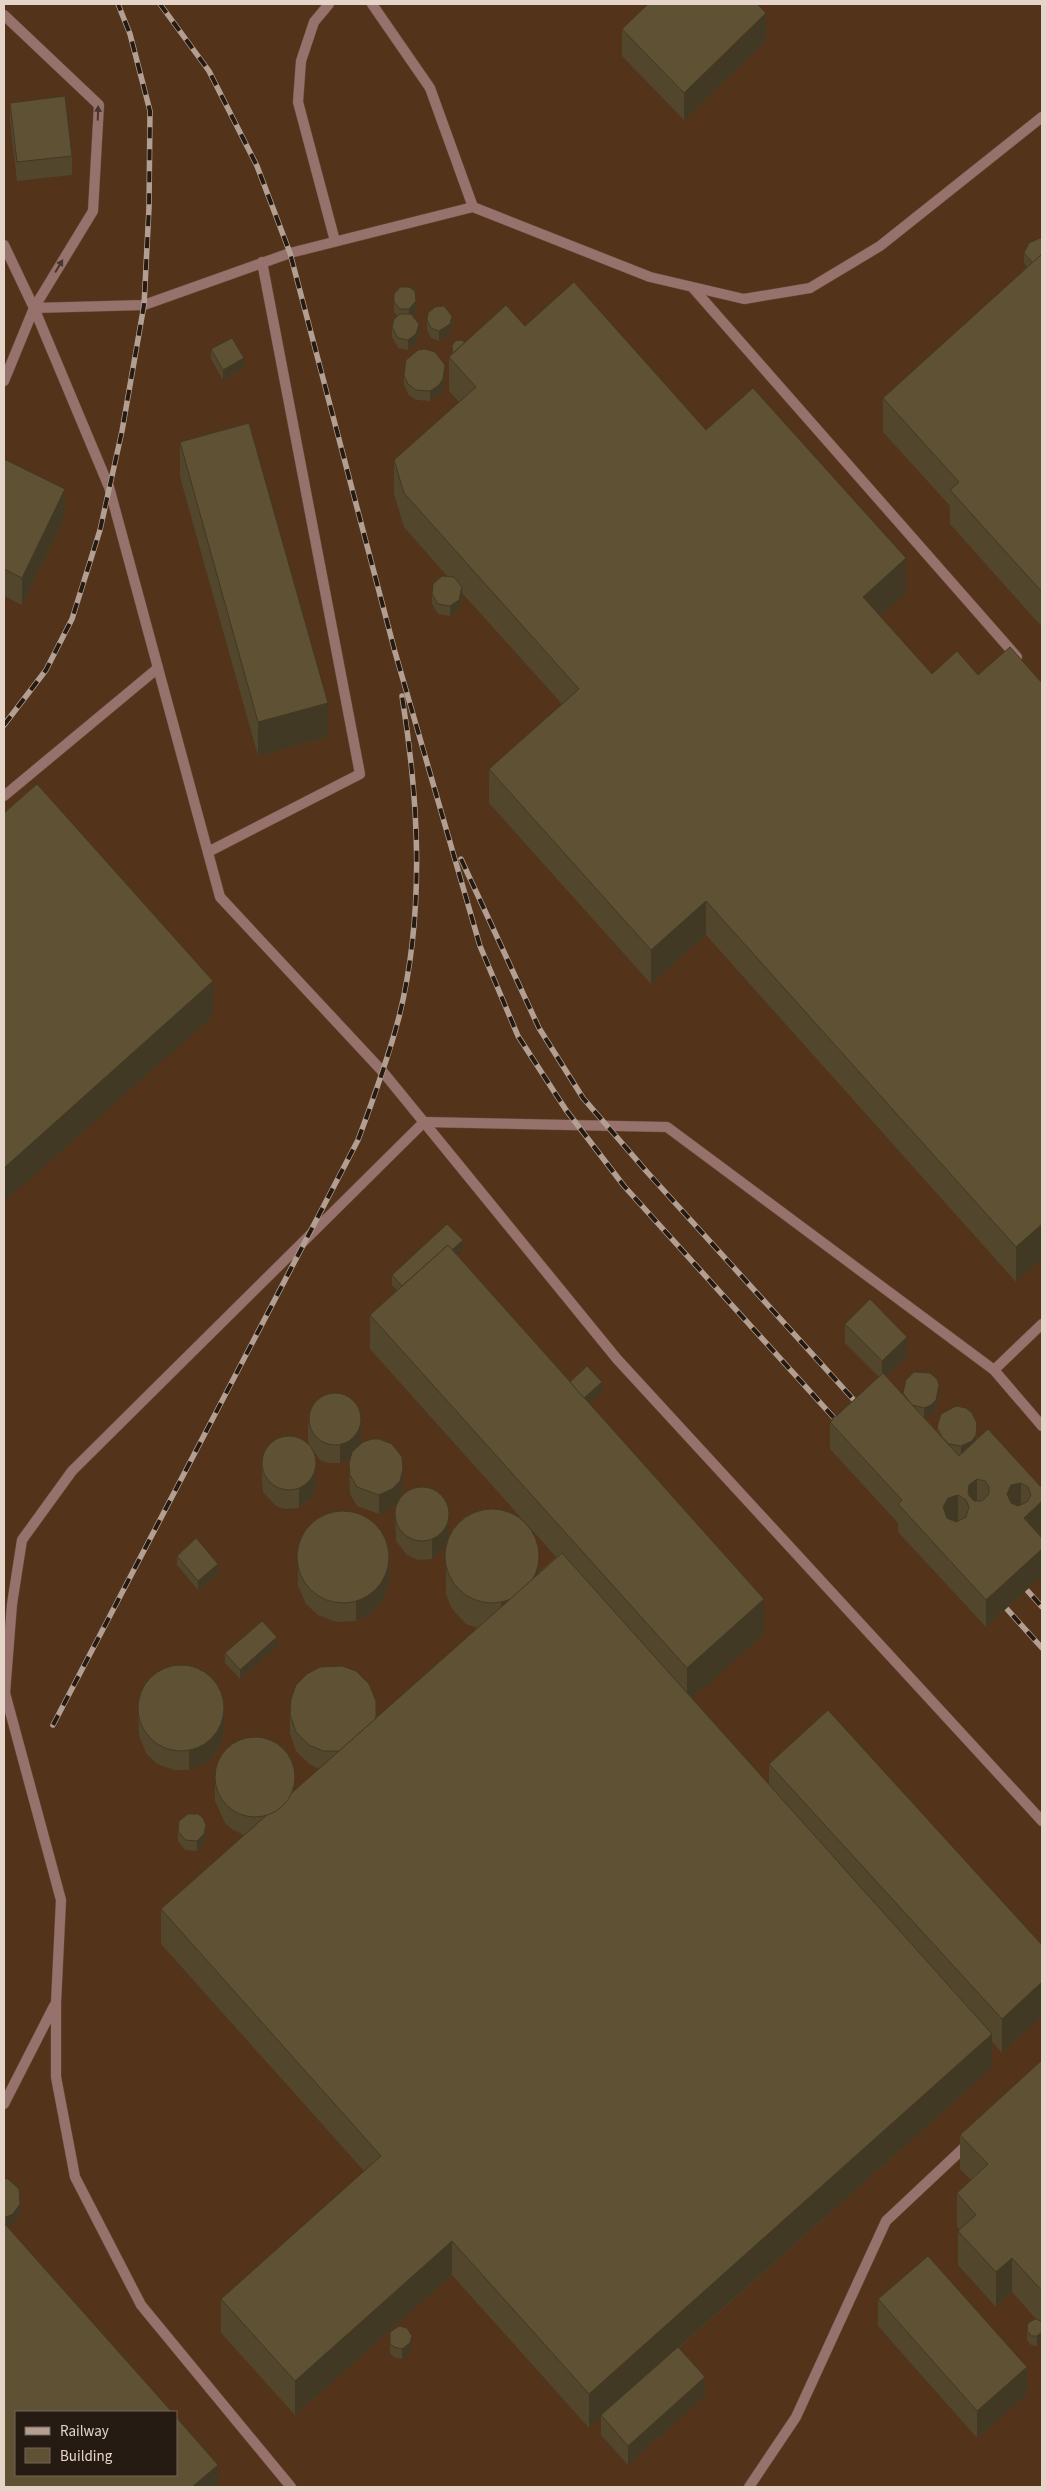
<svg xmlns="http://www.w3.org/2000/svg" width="1046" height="2491" font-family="'Source Sans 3',sans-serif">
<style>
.built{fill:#53331a;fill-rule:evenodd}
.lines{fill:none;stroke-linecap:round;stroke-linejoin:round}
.lane-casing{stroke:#654d3b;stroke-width:11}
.lane{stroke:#97716b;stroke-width:10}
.rail-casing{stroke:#b39f91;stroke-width:5.5}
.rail{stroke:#261b12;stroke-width:4;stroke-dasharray:11;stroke-linecap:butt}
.wall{fill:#52462c}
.shaded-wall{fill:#423924}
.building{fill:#5f5133;stroke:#423924;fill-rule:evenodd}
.oneway{fill:#48352d}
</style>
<rect width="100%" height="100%" fill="#492f1c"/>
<path class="built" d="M 4,4 L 1042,4 L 1042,2487 L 4,2487 ZM 16,2412 L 176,2412 L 176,2475 L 16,2475 Z"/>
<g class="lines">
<defs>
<g id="lane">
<polyline points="329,4 314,22 301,61 298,102 335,241"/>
<polyline points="372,4 430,88 473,207"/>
<polyline points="4,15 99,105 93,211 34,308 4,381"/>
<polyline points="4,245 34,308 109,487 220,897 383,1072 617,1359 1042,1821"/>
<polyline points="693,288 1017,657"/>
<polyline points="34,308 144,305 290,253 473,207 650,277 744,299 810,288 880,246 1042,117"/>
<polyline points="4,796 158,668"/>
<polyline points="208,852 360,774 262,262"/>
<polyline points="994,1370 1042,1324"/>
<polyline points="4,2104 54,2006"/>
<polyline points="291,2487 141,2305 75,2177 56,2077 56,2003 61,1900 5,1693 12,1604 22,1540 72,1471 424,1122 667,1127 994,1370 1042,1426"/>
<polyline points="749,2487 796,2417 886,2221 970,2142"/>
</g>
</defs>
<use href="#lane" class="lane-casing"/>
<use href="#lane" class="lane"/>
<defs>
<g id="rail">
<polyline points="160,4 209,71 257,166 290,253 395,652 480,946 518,1036 566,1110 624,1186 844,1429"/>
<polyline points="4,725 46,670 72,619 100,530 122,431 144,305 149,208 150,111 130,34 118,4"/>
<polyline points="461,859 539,1028 583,1098 647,1172 863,1410"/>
<polyline points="1018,1580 1042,1607"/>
<polyline points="998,1599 1042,1648"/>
<path d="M 53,1725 L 358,1140 C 373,1100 388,1059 399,1017 C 425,912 419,802 402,696"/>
</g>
</defs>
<use href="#rail" class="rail-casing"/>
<use href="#rail" class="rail"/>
</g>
<g class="wall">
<polygon points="622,29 766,41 684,120 622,56"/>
<polygon points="10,103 72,156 72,175 17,181 10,122"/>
<polygon points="1042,240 1042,627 950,524 950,506 883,432 883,398 1028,267 1024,263 1024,253"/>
<polygon points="394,294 416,311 412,316 419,334 416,344 408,350 398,348 392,337 392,327 398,316 394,312"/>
<polygon points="427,320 452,326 450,334 439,341 431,338 427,330"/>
<polygon points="525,326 706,430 906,593 880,616 932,674 978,675 1042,683 1042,1258 1016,1282 706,935 651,984 489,803 489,769 562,704 462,593 462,597 459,610 450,616 438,614 432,604 432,594 448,577 404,527 394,494 394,460 459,402 449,391 449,357 452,354 452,346"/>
<polygon points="211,349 244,368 223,380 211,359"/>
<polygon points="404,375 445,375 443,389 439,395 430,401 416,400 408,394 404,385"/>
<polygon points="180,442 328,737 258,756 180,477"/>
<polygon points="4,459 65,517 22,605 4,596"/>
<polygon points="463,1250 456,1255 570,1382 602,1392 589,1403 764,1634 692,1698 769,1784 769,1764 1042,1945 1042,2016 1002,2053 992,2042 992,2068 679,2348 705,2396 628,2465 601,2435 601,2417 589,2428 452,2275 295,2415 221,2333 221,2299 364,2171 161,1944 161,1909 244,1835 233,1830 225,1823 215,1801 215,1782 295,1790 319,1769 309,1764 296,1751 290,1733 290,1714 376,1718 477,1628 466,1624 452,1609 446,1594 446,1547 432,1559 418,1560 407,1555 396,1541 395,1510 398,1502 392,1508 379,1514 357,1506 350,1494 349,1463 350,1459 340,1463 328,1463 320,1460 315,1453 316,1485 313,1496 299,1508 285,1509 276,1506 263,1492 262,1480 262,1461 309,1444 308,1441 308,1422 361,1443 360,1445 403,1489 401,1498 449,1535 447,1543 539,1572 556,1557 370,1349 370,1315 397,1290 392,1285 392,1275"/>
<polygon points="845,1324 907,1356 886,1377 903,1396 903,1393 939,1395 936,1410 931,1415 924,1417 937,1432 937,1427 977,1433 977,1440 1042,1488 1042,1529 1038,1533 1042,1538 1042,1576 986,1627 898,1532 898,1523 830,1449 830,1422 879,1377 845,1343"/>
<polygon points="298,1547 389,1581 383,1600 370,1614 356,1621 336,1622 318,1615 306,1604 298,1586"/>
<polygon points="177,1556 218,1574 198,1590 177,1565"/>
<polygon points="277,1647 240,1679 225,1663 225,1653"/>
<polygon points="138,1703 224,1732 219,1749 206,1763 189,1770 174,1770 157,1764 146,1753 139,1736"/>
<polygon points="178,1831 206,1835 204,1844 197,1851 185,1850 178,1841"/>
<polygon points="1042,2060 1042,2342 1037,2346 1031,2345 1027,2340 1027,2330 1037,2320 1012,2292 996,2307 958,2265 958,2231 960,2230 957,2227 957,2193 971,2180 960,2169 960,2135"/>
<polygon points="4,2178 20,2214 13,2224 7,2226 218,2487 4,2487"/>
<polygon points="878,2299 1027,2394 977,2438 878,2326"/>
<polygon points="390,2332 412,2345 410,2353 402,2359 394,2357 390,2353"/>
</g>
<g class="shaded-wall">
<polygon points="766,13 766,41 684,120 684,93"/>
<polygon points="416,301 416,311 409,319 409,309"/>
<polygon points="452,316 452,326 450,334 439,341 439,331"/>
<polygon points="419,324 419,334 416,344 408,350 408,340"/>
<polygon points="244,358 244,368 223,380 223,370"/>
<polygon points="445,365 445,375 443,389 439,395 430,401 430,391"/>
<polygon points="65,489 65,517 22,605 22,578"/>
<polygon points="906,558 906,593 863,631 863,597"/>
<polygon points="462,587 462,597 459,610 450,616 450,606"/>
<polygon points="328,703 328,737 258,756 258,722"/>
<polygon points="706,901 706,935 651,984 651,950"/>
<polygon points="213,981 213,1016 4,1202 4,1168"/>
<polygon points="1042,1224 1042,1258 1016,1282 1016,1247"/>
<polygon points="463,1240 463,1250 439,1272 439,1262"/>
<polygon points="907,1337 907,1356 882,1381 882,1361"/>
<polygon points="602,1382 602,1392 573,1418 573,1408"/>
<polygon points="939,1385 939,1395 936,1410 931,1415 924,1418 924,1408"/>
<polygon points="361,1423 361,1443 358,1451 350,1459 340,1463 340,1444"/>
<polygon points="977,1423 977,1433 976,1445 961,1456 961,1446"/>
<polygon points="316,1465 316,1485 313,1496 299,1508 299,1489"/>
<polygon points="403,1469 403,1489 400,1500 392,1508 379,1514 379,1495"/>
<polygon points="977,1479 977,1507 969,1507 968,1505 969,1485"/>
<polygon points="1021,1483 1021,1510 1011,1513 1007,1494 1011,1485"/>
<polygon points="958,1495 958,1523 948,1525 943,1507 948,1498"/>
<polygon points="1042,1501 1042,1529 1024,1545 1024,1518"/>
<polygon points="449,1516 449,1535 446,1547 432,1559 432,1539"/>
<polygon points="539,1549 539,1592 501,1631 501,1604"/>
<polygon points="1042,1549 1042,1576 986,1627 986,1600"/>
<polygon points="389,1562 389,1581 383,1600 370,1614 356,1621 356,1602"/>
<polygon points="218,1564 218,1574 198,1590 198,1581"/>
<polygon points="764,1599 764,1634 687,1703 687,1668"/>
<polygon points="277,1637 277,1647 240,1679 240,1670"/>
<polygon points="224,1713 224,1732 219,1749 206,1763 189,1770 189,1751"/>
<polygon points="206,1825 206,1835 204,1844 197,1851 197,1841"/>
<polygon points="6,1900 6,1927 4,1929 4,1902"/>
<polygon points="1042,1982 1042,2016 1002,2053 1002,2019"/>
<polygon points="992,2034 992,2068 602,2416 601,2415 601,2417 589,2428 589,2394"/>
<polygon points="20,2204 20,2214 13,2224 6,2227 6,2217"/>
<polygon points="452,2241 452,2275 295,2415 295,2381"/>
<polygon points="1012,2258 1012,2292 996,2307 996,2272"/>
<polygon points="1042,2332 1042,2342 1037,2346 1037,2336"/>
<polygon points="412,2336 412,2345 410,2353 402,2359 402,2349"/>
<polygon points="1027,2367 1027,2394 977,2438 977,2411"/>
<polygon points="705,2377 705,2396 628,2465 628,2446"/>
<polygon points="218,2465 218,2487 192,2487"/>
</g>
<g class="building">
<polygon points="648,4 757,4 766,13 684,93 622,29"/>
<polygon points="65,96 72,156 17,162 10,103"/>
<polygon points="1040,238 1042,240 1042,254 1033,263 1024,253 1029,243"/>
<polygon points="1042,254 1042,592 950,490 959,482 883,398"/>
<polygon points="574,282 706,430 753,388 906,558 863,597 932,674 957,651 978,675 1010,647 1042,683 1042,1224 1016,1247 706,901 651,950 489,769 579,689 404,493 394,460 476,387 449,357 506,305 525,326"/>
<polygon points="400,287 409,287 415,291 416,301 409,309 400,309 394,302 394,294"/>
<polygon points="444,306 452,316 450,324 439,331 431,328 427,320 428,313 435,307"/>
<polygon points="400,314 411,314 419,324 416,334 408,340 398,338 392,327 394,319"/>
<polygon points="232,338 244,358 223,370 211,349"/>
<polygon points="461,340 465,342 453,353 452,346 455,341"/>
<polygon points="425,349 435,352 445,365 443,379 439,385 430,391 416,390 408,384 404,375 406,360 418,350"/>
<polygon points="249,423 328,703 258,722 180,442"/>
<polygon points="4,459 65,489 22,578 4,569"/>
<polygon points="442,576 454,577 462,587 459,600 450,606 438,604 432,594 433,584"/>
<polygon points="37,784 213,981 4,1168 4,813"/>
<polygon points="447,1224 463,1240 452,1250 448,1245 402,1286 392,1275"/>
<polygon points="448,1245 764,1599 687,1668 370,1315"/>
<polygon points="870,1299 907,1337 882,1361 845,1324"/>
<polygon points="587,1366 602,1382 584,1398 570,1382"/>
<polygon points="914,1372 930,1373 937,1379 939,1385 936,1400 931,1405 924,1408 912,1405 903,1393 906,1380"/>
<path d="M 883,1373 L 959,1456 L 988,1429 L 1042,1488 L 1042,1501 L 1024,1518 L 1042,1538 L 1042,1549 L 986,1600 L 898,1504 L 902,1500 L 830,1422 ZM 977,1479 L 985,1481 L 989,1487 L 989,1494 L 982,1501 L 974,1501 L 968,1494 L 969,1485 ZM 1021,1483 L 1028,1487 L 1031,1495 L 1027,1502 L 1018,1506 L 1011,1503 L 1007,1494 L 1011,1485 ZM 958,1495 L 966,1500 L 969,1507 L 966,1517 L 956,1522 L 947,1518 L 943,1507 L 948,1498 Z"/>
<circle cx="335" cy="1419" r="26"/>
<polygon points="956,1406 966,1408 972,1413 977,1423 976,1435 972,1441 961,1446 949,1444 942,1437 937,1427 941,1414"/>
<circle cx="289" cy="1463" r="27"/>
<polygon points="372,1439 379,1439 392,1444 402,1457 403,1469 400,1481 392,1489 379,1495 357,1487 350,1475 349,1463 352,1452 363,1442"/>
<circle cx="422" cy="1514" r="27"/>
<circle cx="492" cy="1556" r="47"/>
<circle cx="343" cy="1557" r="46"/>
<polygon points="196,1538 218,1564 198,1581 177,1556"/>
<polygon points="562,1553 992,2034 589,2394 452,2241 295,2381 221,2299 381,2156 161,1909"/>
<polygon points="262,1621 277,1637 240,1670 225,1653"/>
<circle cx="181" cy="1708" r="43"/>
<polygon points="342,1666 356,1671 369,1684 376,1701 376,1716 375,1719 339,1751 323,1751 309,1745 296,1732 290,1714 291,1699 296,1685 307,1674 320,1667"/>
<polygon points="828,1710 1042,1945 1042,1982 1002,2019 769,1764"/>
<circle cx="255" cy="1777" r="40"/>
<polygon points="188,1814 198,1814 203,1818 206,1825 204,1834 197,1841 185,1840 178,1831 179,1821"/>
<polygon points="1042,2060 1042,2291 1012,2258 996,2272 958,2231 976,2215 957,2193 988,2164 960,2135"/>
<polygon points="4,2178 8,2179 19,2189 20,2204 13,2214 6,2217 4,2216"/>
<polygon points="4,2223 172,2412 16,2412 16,2475 176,2475 176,2417 218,2465 192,2487 4,2487"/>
<polygon points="928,2256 1027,2367 977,2411 878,2299"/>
<polygon points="1035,2319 1041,2321 1042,2323 1042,2332 1037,2336 1031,2336 1027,2330 1028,2323"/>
<polygon points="399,2326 407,2328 412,2336 410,2343 402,2349 394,2347 390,2343 390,2332"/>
<polygon points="678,2347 705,2377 628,2446 601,2415"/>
</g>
<defs><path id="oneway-solid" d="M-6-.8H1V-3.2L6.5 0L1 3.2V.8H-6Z" transform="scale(1.25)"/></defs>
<g class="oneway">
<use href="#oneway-solid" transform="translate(98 113) rotate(-88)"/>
<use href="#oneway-solid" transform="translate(59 266) rotate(-59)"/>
</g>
<rect width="1046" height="2491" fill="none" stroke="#e5d4c8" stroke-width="10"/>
<rect x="15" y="2411" width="162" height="65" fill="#261b12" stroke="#72655b"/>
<rect x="25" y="2427" width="25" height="8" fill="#b39f91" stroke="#72655b"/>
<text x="60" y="2436" font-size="15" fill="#e5d4c8">Railway</text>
<rect x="25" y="2448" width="25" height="15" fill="#5f5133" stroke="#72655b"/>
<text x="60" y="2461" font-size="15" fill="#e5d4c8">Building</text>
</svg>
